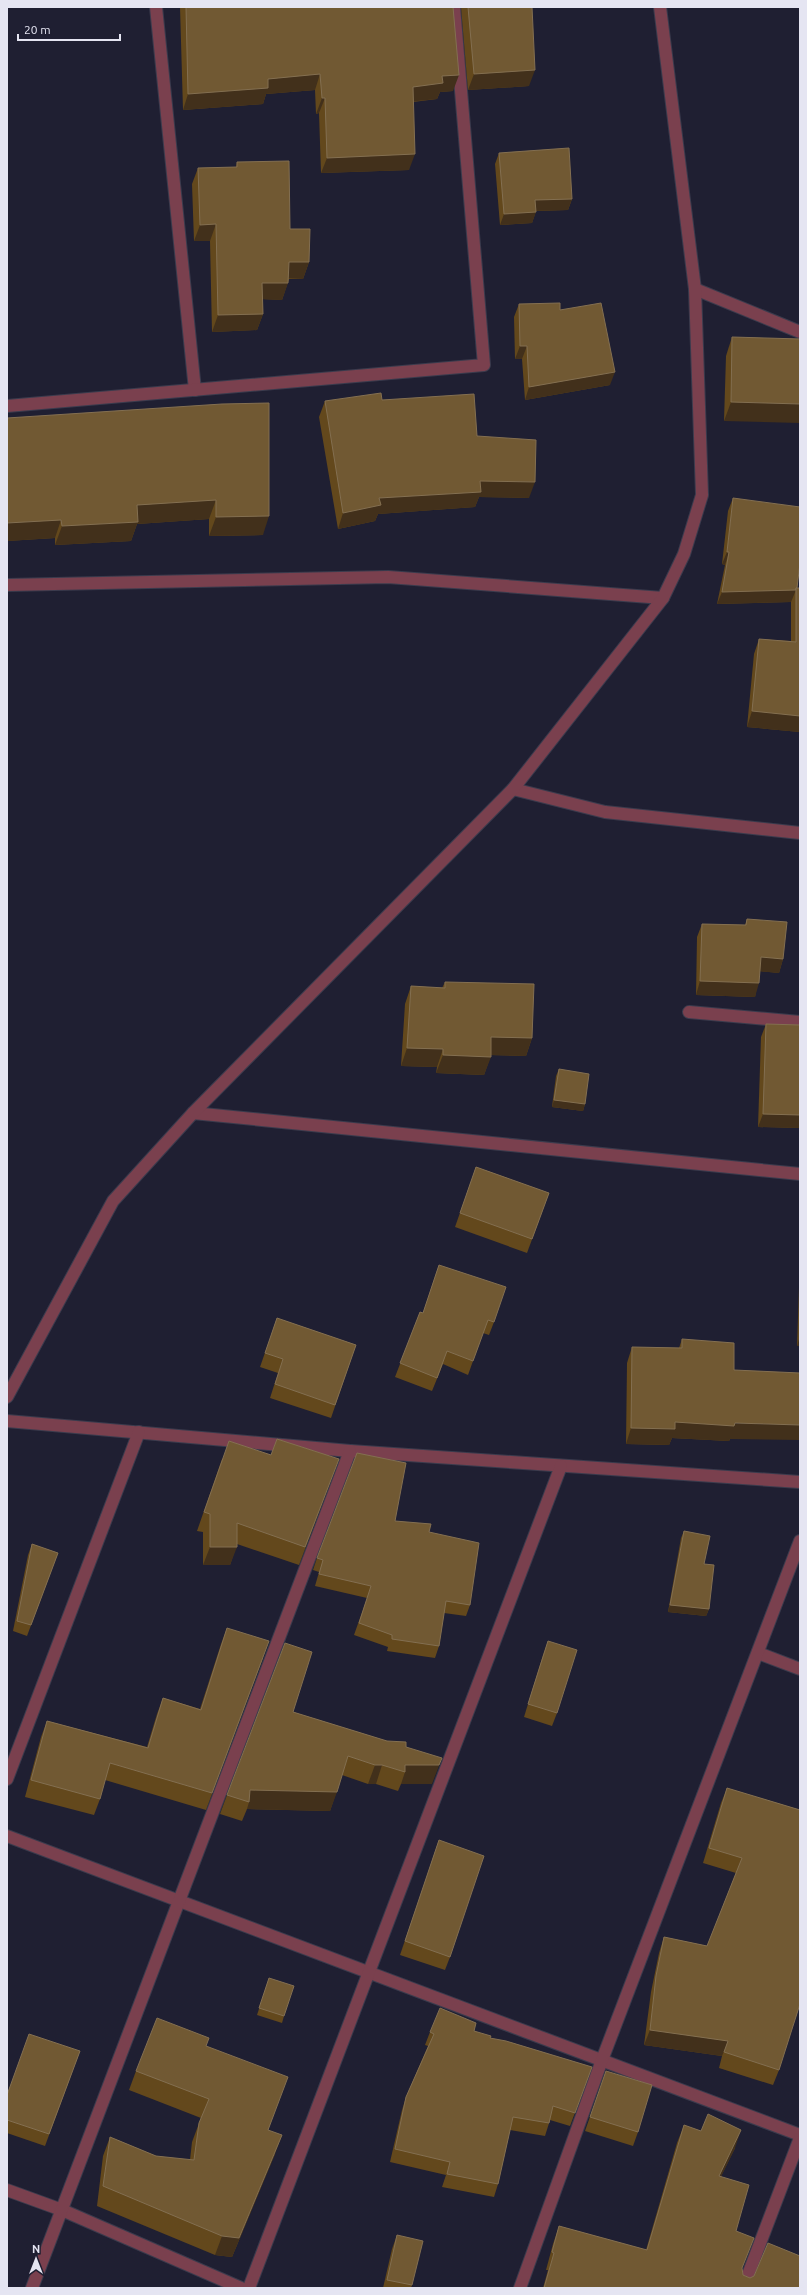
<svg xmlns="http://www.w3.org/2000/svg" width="807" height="2295" font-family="Ubuntu,sans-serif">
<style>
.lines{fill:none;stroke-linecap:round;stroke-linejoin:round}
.minor-casing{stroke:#3b3b4d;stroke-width:14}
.minor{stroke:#7a404e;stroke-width:12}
.wall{fill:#63481c}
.shaded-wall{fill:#42301b}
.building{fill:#715933;stroke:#836f51}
</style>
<rect width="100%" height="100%" fill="#1f1f32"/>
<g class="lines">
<defs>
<g id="minor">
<polyline points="156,7 195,390"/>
<polyline points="695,289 800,332"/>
<polyline points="7,406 484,365 454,7"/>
<polyline points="7,585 388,577 663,598"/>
<polyline points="513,789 605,812 800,833"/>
<polyline points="689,1012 800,1022"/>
<polyline points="193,1113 800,1174"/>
<polyline points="7,1397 113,1201 193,1113 513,789 663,598 684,554 702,495 695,289 660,7"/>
<polyline points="7,1421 350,1451 800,1482"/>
<polyline points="758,1653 800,1669"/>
<polyline points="7,1779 139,1432"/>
<polyline points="7,1836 800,2135"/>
<polyline points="7,2190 62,2210 241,2288"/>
<polyline points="32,2288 350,1451"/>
<polyline points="249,2288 561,1466"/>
<polyline points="520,2288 602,2060 800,1541"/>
<polyline points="743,2288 800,2138"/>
</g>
</defs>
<use href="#minor" class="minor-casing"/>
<use href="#minor" class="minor"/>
</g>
<g class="wall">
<polygon points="180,7 453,7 453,91 440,92 437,99 413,102 409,170 321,173 319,113 316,114 315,90 266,94 263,104 183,110"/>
<polygon points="461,7 549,7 532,8 529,86 468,90"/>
<polygon points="499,153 572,199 568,210 536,211 532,223 500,225 495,164"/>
<polygon points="237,162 290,229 309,262 303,279 289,279 282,300 263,299 263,314 257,330 212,332 210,241 194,241 192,184 198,168 236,167"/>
<polygon points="519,304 560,310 610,385 525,400 522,359 515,359 514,317"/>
<polygon points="732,337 800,339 724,421 726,356"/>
<polygon points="382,400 477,436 529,498 479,497 475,507 378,514 375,521 338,529 319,417 325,401"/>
<polygon points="222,404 263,535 209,536 209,519 137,524 131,541 55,545 55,538 7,541"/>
<polygon points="733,498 797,588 800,588 800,732 747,727 754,654 759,639 791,641 791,602 717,604 725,565 722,564 728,511"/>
<polygon points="747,919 783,959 779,973 760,971 755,997 696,995 697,937 702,924 745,925"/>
<polygon points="445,982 532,1038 526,1056 491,1055 484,1075 436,1073 437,1067 401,1066 405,1004 411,986 442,988"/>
<polygon points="766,1024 800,1025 800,1128 758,1127 761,1037"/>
<polygon points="559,1069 585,1104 583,1111 552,1107 556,1076"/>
<polygon points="476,1167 549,1193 527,1253 455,1227"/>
<polygon points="439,1265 494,1322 489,1335 483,1333 468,1375 443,1364 432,1391 395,1377 420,1312 423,1313"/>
<polygon points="800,1285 800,1346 797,1346 799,1288"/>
<polygon points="277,1318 356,1345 331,1418 270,1398 278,1373 260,1367"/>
<polygon points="682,1339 730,1439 729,1441 672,1438 669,1445 626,1444 627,1363 632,1347 679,1348"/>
<polygon points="277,1439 339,1459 299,1565 237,1544 230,1565 203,1565 203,1532 197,1531 222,1459 271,1455"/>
<polygon points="684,1531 704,1564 709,1609 706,1616 668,1612 681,1538"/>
<polygon points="429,1532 470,1605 466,1616 444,1613 439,1646 435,1658 387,1651 388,1647 354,1635 367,1598 315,1586 319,1572 313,1570 317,1558"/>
<polygon points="32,1544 58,1553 27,1636 13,1631 28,1555"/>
<polygon points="227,1628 263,1658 206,1810 105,1780 100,1799 94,1815 25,1797 41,1737 47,1721 147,1747 157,1714 163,1698 200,1709 221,1644"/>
<polygon points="548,1641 557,1713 552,1726 524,1717 543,1655"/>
<polygon points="293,1712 406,1747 432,1784 401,1784 398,1791 376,1784 368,1784 342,1775 330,1811 247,1809 242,1821 220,1814 227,1795"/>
<polygon points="727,1788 800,1810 779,2070 773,2085 719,2068 722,2056 644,2045 651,1992 659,1953 664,1937 707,1946 736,1873 703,1863 721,1803"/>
<polygon points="439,1840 450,1957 445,1970 400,1955"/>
<polygon points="269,1978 284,2016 282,2023 257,2015"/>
<polygon points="474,2031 490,2038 592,2067 570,2126 550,2120 545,2136 510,2130 498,2184 494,2197 442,2187 446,2175 390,2162 402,2110 406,2097 428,2046 425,2045 430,2032"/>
<polygon points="206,2046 268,2130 275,2154 232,2257 215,2255 97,2206 103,2156 110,2137 156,2156 190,2160 192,2142 201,2118 129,2090 136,2071"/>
<polygon points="80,2051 45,2146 7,2133 7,2095"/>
<polygon points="606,2071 638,2132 633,2146 585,2131"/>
<polygon points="684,2125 735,2148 721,2176 736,2231 743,2275 750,2278 800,2288 543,2288 548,2270 546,2270 553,2244 559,2226 646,2250 677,2143"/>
<polygon points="397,2235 412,2285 411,2288 383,2288 392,2249"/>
</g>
<g class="shaded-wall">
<polygon points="525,7 549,7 525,8"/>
<polygon points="535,70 529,86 468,90 474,74"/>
<polygon points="320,74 315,90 266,94 263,104 183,110 188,94 268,79"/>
<polygon points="459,75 453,91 440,92 437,99 407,102 413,87 442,76"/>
<polygon points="322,98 325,98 319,113 316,114"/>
<polygon points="415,154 409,170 321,173 327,158"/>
<polygon points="572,199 568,210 531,211 535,200"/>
<polygon points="536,212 532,223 500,225 504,214"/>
<polygon points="216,224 210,241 194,241 200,225"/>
<polygon points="289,262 309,262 303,279 283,278"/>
<polygon points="262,283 288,283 282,300 256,299"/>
<polygon points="263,314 257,330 212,332 218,315"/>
<polygon points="520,346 527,346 522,359 515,359"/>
<polygon points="615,372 610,385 525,400 529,387"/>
<polygon points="731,402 800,404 800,423 724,421"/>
<polygon points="480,481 535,482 529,498 479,497 475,507 378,514 375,521 338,529 343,513 379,498"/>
<polygon points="216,500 209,519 137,524 131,541 55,545 62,526 137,505"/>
<polygon points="269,516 263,535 209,536 216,517"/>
<polygon points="61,520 55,538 7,541 7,523"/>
<polygon points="727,552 729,552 725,565 722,564"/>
<polygon points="796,590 791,602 717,604 722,592"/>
<polygon points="752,711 800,716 800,732 747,727"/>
<polygon points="761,957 783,959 779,973 756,971"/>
<polygon points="700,981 759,983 755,997 696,995"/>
<polygon points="491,1037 532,1038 526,1056 485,1055"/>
<polygon points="407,1048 443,1049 437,1067 401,1066"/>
<polygon points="443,1055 491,1057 484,1075 436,1073"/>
<polygon points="554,1100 585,1104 583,1111 552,1107"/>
<polygon points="763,1114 800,1115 800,1128 758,1127"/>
<polygon points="800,1336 800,1346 797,1346"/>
<polygon points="675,1422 800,1425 800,1440 730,1439 729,1441 672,1438 669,1445 626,1444 631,1428"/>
<polygon points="210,1547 237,1547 230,1565 203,1565"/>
<polygon points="670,1605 709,1609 706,1616 668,1612"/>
<polygon points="442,1758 432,1784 401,1784 405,1772 405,1765"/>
<polygon points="375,1765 382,1765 376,1784 368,1784"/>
<polygon points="250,1790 337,1792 330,1811 247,1809 249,1802"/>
<polygon points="650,2030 728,2041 722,2056 644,2045"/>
<polygon points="741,2130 735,2148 713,2193 719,2176"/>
<polygon points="282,2135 275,2154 232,2257 215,2255 222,2236"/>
</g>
<g class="building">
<polygon points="186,7 453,7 459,75 442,76 443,83 413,87 415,154 327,158 325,98 322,98 320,74 268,79 268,88 188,94"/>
<polygon points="468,7 532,7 535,70 474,74"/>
<polygon points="569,148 572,199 535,200 536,212 504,214 499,153"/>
<polygon points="289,161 290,229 310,229 309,262 289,262 288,283 262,283 263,314 218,315 216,224 200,225 198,168 237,167 237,162"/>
<polygon points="560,303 560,310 601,303 615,372 529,387 527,346 520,346 519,304"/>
<polygon points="732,337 800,339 800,404 731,402"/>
<polygon points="381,393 382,400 474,394 477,436 536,440 535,482 480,481 481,492 379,498 381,505 343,513 325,401"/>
<polygon points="269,403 269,516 216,517 216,500 137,505 138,522 62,526 61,520 7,523 7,418 222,404"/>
<polygon points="733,498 800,507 800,563 797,588 796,588 796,590 722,592 729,552 727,552"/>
<polygon points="796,588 800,588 800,716 752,711 759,639 796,642"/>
<polygon points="747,919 787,922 783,959 761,957 759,983 700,981 702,924 746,925"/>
<polygon points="445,982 534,984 532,1038 491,1037 491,1057 443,1055 443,1049 407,1048 411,986 445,988"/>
<polygon points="766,1024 800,1025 800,1115 763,1114"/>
<polygon points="559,1069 589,1074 585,1104 554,1100"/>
<polygon points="476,1167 549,1193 532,1239 460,1213"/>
<polygon points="439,1265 506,1287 494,1322 488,1320 473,1361 447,1351 437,1378 400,1363 420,1312 423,1313"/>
<polygon points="277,1318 356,1345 335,1405 275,1384 283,1359 265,1353"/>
<polygon points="682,1339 734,1343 734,1370 800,1373 800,1425 735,1423 734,1426 675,1422 675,1429 631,1428 632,1347 682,1348"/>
<polygon points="277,1439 339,1459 305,1547 237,1523 237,1547 210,1547 210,1514 204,1512 229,1441 271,1455"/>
<polygon points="357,1453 406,1463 395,1521 431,1524 429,1532 479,1543 470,1605 446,1601 439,1646 392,1639 392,1635 359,1623 371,1586 319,1574 323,1560 317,1558"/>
<polygon points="684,1531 710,1536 704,1564 714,1565 709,1609 670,1605"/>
<polygon points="32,1544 58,1553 31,1625 17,1621"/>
<polygon points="227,1628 269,1641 212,1793 110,1763 100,1799 31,1780 47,1721 148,1748 163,1698 201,1710"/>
<polygon points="548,1641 577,1650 557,1713 528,1704"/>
<polygon points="285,1643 312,1652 293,1712 387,1741 406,1742 406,1747 442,1758 439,1765 405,1765 405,1772 382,1765 375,1765 348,1756 337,1792 250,1790 249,1802 227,1795"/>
<polygon points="727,1788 800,1810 800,2004 779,2070 724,2052 728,2041 650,2030 656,1976 664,1937 707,1946 742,1858 709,1848"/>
<polygon points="439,1840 484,1856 450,1957 405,1941"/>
<polygon points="269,1978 294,1986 284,2016 259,2008"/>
<polygon points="440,2008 476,2023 474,2031 491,2036 490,2038 506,2041 592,2067 575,2113 553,2106 549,2123 513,2117 498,2184 447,2174 450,2162 395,2149 406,2097 434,2034 430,2032"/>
<polygon points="157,2018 209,2038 206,2046 288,2077 268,2130 282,2135 239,2238 222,2236 103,2186 110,2137 156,2156 194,2160 199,2123 209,2099 136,2071"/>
<polygon points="29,2034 80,2051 49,2134 7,2120 7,2095"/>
<polygon points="606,2071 652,2085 638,2132 590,2117"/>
<polygon points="708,2114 741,2130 719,2176 749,2185 736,2231 754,2238 742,2268 743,2275 750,2278 754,2276 768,2243 800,2256 800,2288 544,2288 554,2253 552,2252 559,2226 647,2250 684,2125 701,2131"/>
<polygon points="397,2235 423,2241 412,2285 387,2280"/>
</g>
<rect width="807" height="2295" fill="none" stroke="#e5e5f2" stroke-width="16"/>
<g transform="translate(36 2259)" stroke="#1f1f32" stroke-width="3" paint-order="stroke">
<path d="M0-3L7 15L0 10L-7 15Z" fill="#e5e5f2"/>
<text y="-6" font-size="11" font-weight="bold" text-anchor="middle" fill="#e5e5f2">N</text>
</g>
<path d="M18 34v6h102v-6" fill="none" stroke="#e5e5f2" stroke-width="2"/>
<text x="24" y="34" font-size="12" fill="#e5e5f2" stroke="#1f1f32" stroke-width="3" paint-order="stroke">20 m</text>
</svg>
